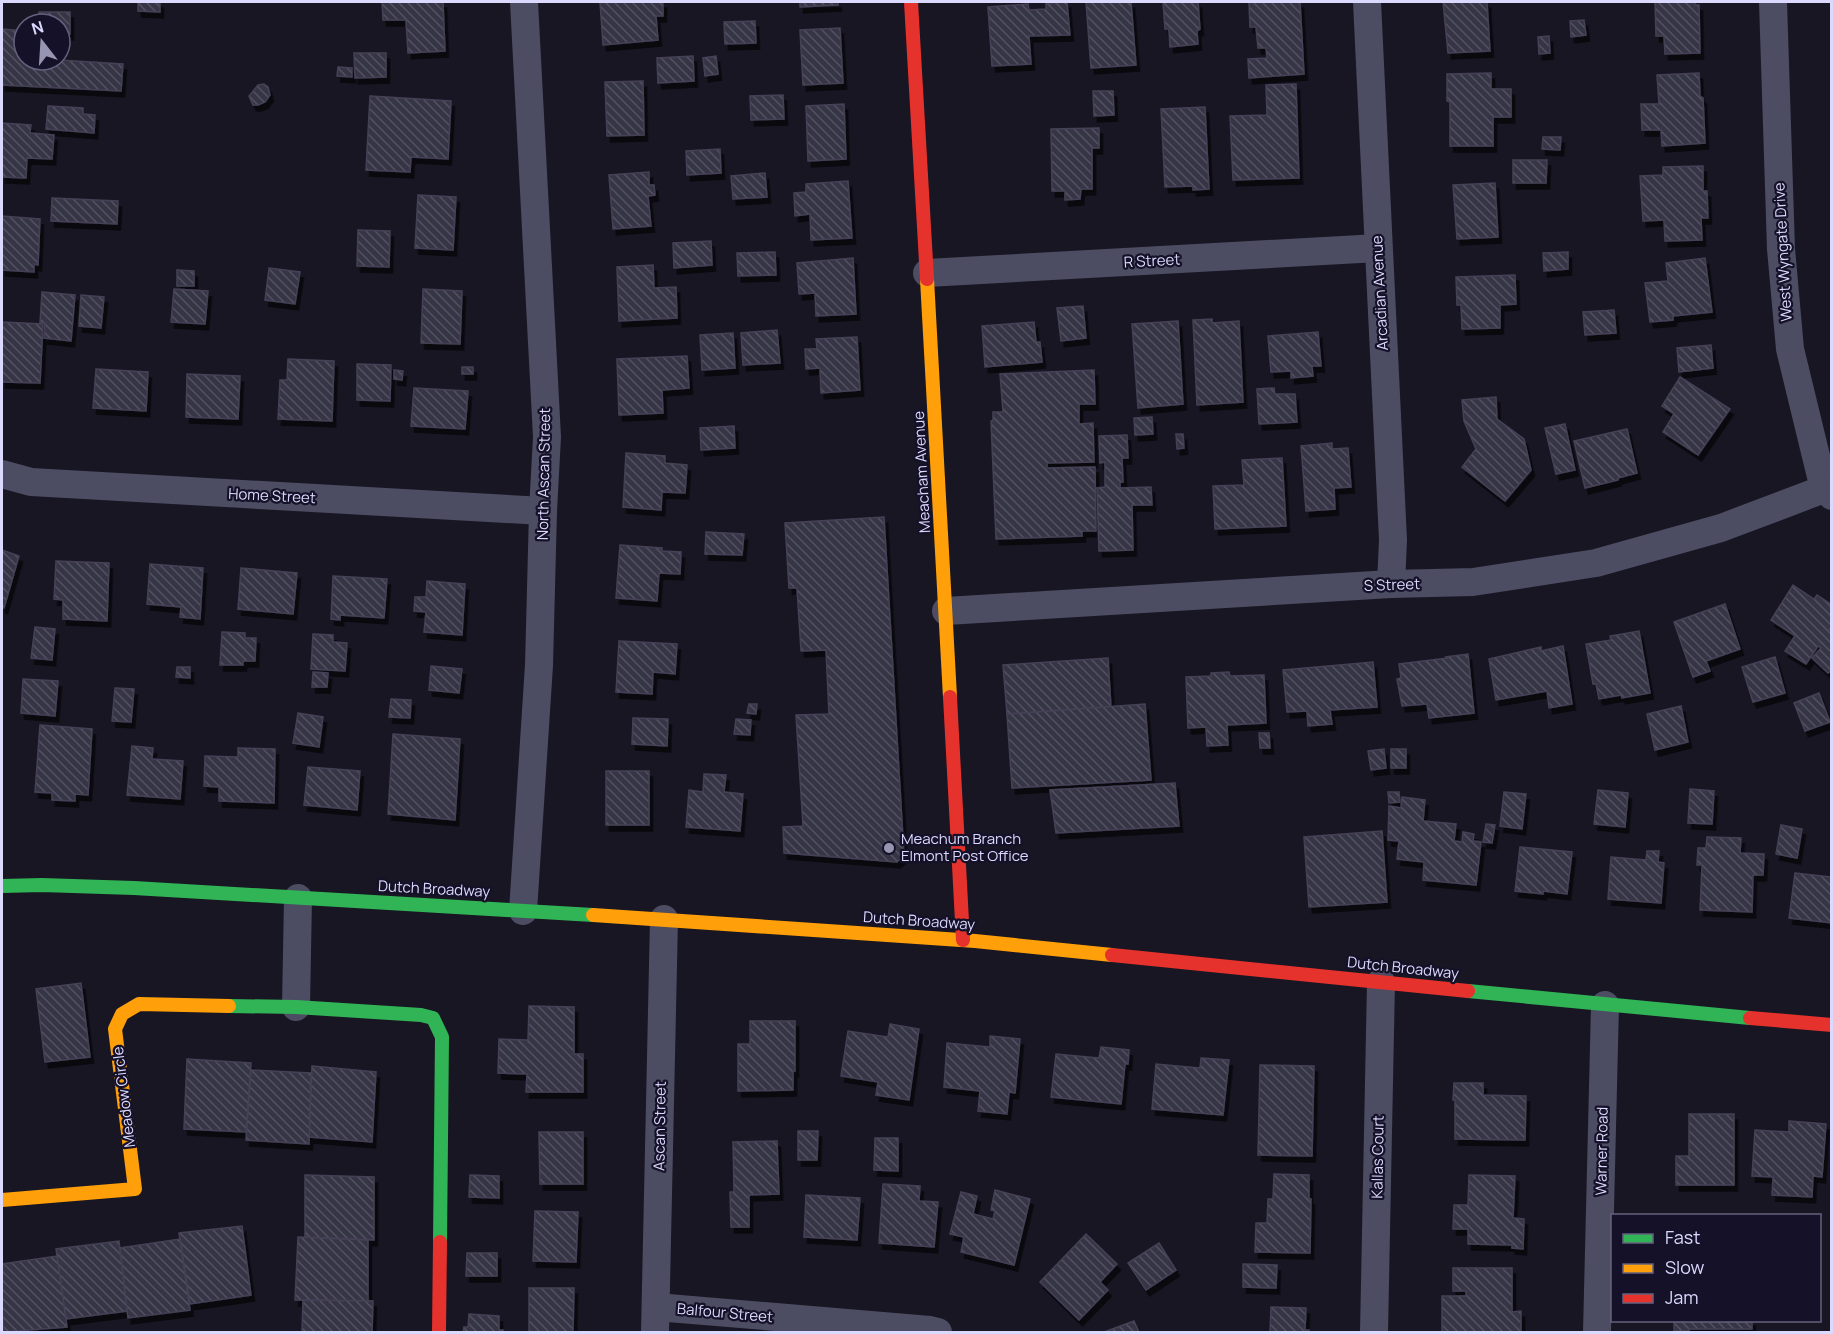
<svg xmlns="http://www.w3.org/2000/svg" width="1833" height="1334" font-family="Manrope,sans-serif">
<style>
.building{fill:url(#building-back-hatch);stroke:#454156;stroke-width:1.5;filter:url(#shadow)}
.lines{fill:none;stroke-linecap:round;stroke-linejoin:round}
.street{stroke:#4c4c63;stroke-width:28}
.fast{stroke:#30b455;stroke-width:14}
.slow{stroke:#ff9f0a;stroke-width:14}
.jam{stroke:#e5322d;stroke-width:14}
.poi-dot{fill:#9795b1;stroke:#141128;stroke-width:2}
.labels{text-anchor:middle;stroke-width:4.5;stroke-linejoin:round;paint-order:stroke}
.street-label{font-size:15px;fill:#dcd9fe;stroke:#141128}
.poi-label{font-size:15px;fill:#dcd9fe;stroke:#141128;text-anchor:start}
</style>
<defs>
<pattern id="building-back-hatch" width="6" height="6" patternUnits="userSpaceOnUse" patternTransform="scale(1.5)"><rect width="6" height="6" fill="#363445"/><path d="M-1 5l2 2M0 0l6 6M5-1l2 2" fill="none" stroke="#525161"/></pattern>
<filter id="shadow"><feDropShadow dx="3.5" dy="6" stdDeviation="0" flood-color="#0009"/></filter>
</defs>
<rect width="100%" height="100%" fill="#181623"/>
<g class="building">
<polygon points="138,2 160,2 160,12 138,11"/>
<polygon points="382,2 443,2 445,51 408,53 406,20 383,20"/>
<polygon points="600,2 663,2 663,16 656,16 658,40 603,45"/>
<polygon points="800,2 838,2 838,5 800,7"/>
<polygon points="1067,2 1070,35 1029,36 1031,64 992,66 988,7 1028,4 1029,10 1046,9 1046,3"/>
<polygon points="1086,2 1131,2 1136,65 1091,68"/>
<polygon points="1163,2 1198,2 1200,29 1197,31 1198,44 1170,47 1169,29 1165,29"/>
<polygon points="1249,2 1300,2 1304,74 1249,78 1248,59 1267,58 1266,48 1258,48 1256,27 1250,27"/>
<polygon points="1443,2 1487,2 1490,51 1448,53"/>
<polygon points="1655,2 1695,2 1695,5 1699,5 1700,53 1665,54 1664,36 1656,36"/>
<polygon points="39,12 70,12 70,34 60,34 60,24 39,24"/>
<polygon points="1584,20 1586,35 1571,37 1570,21"/>
<polygon points="755,21 756,43 725,44 724,22"/>
<polygon points="840,28 843,83 803,85 800,30"/>
<polygon points="2,29 24,31 24,60 59,60 123,64 121,91 2,85"/>
<polygon points="1549,36 1550,53 1539,54 1538,37"/>
<polygon points="354,53 386,53 386,77 355,78"/>
<polygon points="693,56 694,81 658,83 657,58"/>
<polygon points="716,56 718,74 705,76 703,58"/>
<polygon points="338,67 352,68 352,77 337,76"/>
<polygon points="1491,73 1491,89 1511,89 1511,117 1493,117 1493,146 1450,146 1450,102 1447,101 1447,74"/>
<polygon points="1699,73 1700,96 1703,98 1705,143 1662,146 1661,130 1642,130 1641,104 1659,104 1657,75"/>
<polygon points="643,81 644,135 607,136 605,82"/>
<polygon points="264,84 268,87 270,95 265,102 258,105 253,105 249,96 258,85"/>
<polygon points="1296,84 1299,178 1233,180 1230,116 1267,115 1266,85"/>
<polygon points="1093,91 1113,91 1114,115 1094,116"/>
<polygon points="783,95 784,119 751,120 750,96"/>
<polygon points="370,96 451,101 448,159 411,157 410,172 366,170"/>
<polygon points="844,104 846,159 808,161 806,106"/>
<polygon points="48,106 83,108 83,114 95,115 94,133 46,129"/>
<polygon points="1205,107 1209,189 1193,190 1193,186 1165,187 1161,109"/>
<polygon points="2,123 31,125 30,133 54,135 52,159 27,158 26,178 2,177"/>
<polygon points="1099,128 1099,148 1092,148 1092,189 1081,189 1080,199 1065,200 1065,191 1052,191 1051,129"/>
<polygon points="1543,137 1561,137 1560,150 1542,149"/>
<polygon points="720,149 721,173 687,175 686,151"/>
<polygon points="1513,160 1547,160 1546,183 1513,183"/>
<polygon points="1703,166 1703,191 1707,191 1708,218 1701,218 1702,240 1665,241 1664,220 1643,221 1640,176 1663,175 1663,167"/>
<polygon points="649,172 649,185 654,185 655,195 648,196 651,226 613,229 609,175"/>
<polygon points="765,173 767,197 733,199 731,176"/>
<polygon points="848,181 852,238 811,240 810,214 795,216 794,193 806,192 806,184"/>
<polygon points="1495,183 1498,237 1457,239 1453,185"/>
<polygon points="418,195 456,197 453,250 415,248"/>
<polygon points="52,198 118,201 117,224 51,221"/>
<polygon points="2,216 40,219 38,265 34,264 34,272 2,270"/>
<polygon points="358,230 390,231 389,267 357,266"/>
<polygon points="711,241 712,265 674,268 673,243"/>
<polygon points="775,252 776,275 738,276 737,253"/>
<polygon points="1568,252 1568,269 1544,271 1543,253"/>
<polygon points="853,258 856,314 816,316 815,293 799,294 797,263"/>
<polygon points="1705,258 1712,312 1673,316 1673,320 1650,322 1645,283 1668,281 1666,263"/>
<polygon points="653,265 654,288 676,287 677,318 619,321 617,267"/>
<polygon points="269,268 300,272 295,304 265,300"/>
<polygon points="177,270 194,271 194,286 177,286"/>
<polygon points="1515,275 1516,304 1500,305 1500,328 1462,329 1461,305 1457,305 1456,277"/>
<polygon points="174,289 208,291 205,324 171,322"/>
<polygon points="423,289 462,291 460,344 421,343"/>
<polygon points="42,292 75,295 71,341 44,338 45,323 40,323"/>
<polygon points="81,295 104,297 101,328 79,326"/>
<polygon points="1083,306 1086,338 1061,341 1057,308"/>
<polygon points="1614,310 1616,333 1585,335 1583,312"/>
<polygon points="1212,319 1212,323 1239,321 1243,402 1197,405 1193,320"/>
<polygon points="1178,321 1183,404 1138,408 1132,324"/>
<polygon points="2,322 43,324 40,383 2,382"/>
<polygon points="1034,322 1036,342 1040,342 1042,362 985,367 982,326"/>
<polygon points="777,330 780,363 743,365 741,333"/>
<polygon points="1318,332 1321,366 1312,366 1313,376 1291,378 1291,371 1271,372 1268,336"/>
<polygon points="733,333 735,368 702,370 700,335"/>
<polygon points="857,337 860,390 821,393 820,368 806,369 805,349 817,349 816,339"/>
<polygon points="1711,345 1713,368 1679,372 1677,348"/>
<polygon points="687,356 689,388 662,390 663,413 619,415 617,359"/>
<polygon points="288,359 334,361 332,421 278,419 280,380 287,380"/>
<polygon points="357,364 391,365 390,401 357,400"/>
<rect x="462" y="367" width="11" height="7"/>
<polygon points="96,369 148,372 146,411 93,408"/>
<polygon points="394,370 403,371 402,380 394,379"/>
<polygon points="1094,370 1095,404 1079,404 1079,424 1093,423 1094,462 1047,463 1047,468 1095,467 1096,531 1082,531 1082,536 996,539 991,421 993,421 993,412 1003,412 1000,374"/>
<polygon points="187,374 240,376 238,419 186,417"/>
<polygon points="1680,377 1730,409 1698,455 1663,432 1674,414 1662,406"/>
<polygon points="414,388 468,391 465,429 411,426"/>
<polygon points="1274,388 1275,394 1295,394 1297,422 1259,424 1257,389"/>
<polygon points="1496,397 1497,419 1524,439 1531,470 1505,501 1462,467 1476,449 1464,421 1462,400"/>
<polygon points="1152,417 1153,434 1135,435 1134,418"/>
<polygon points="1565,424 1575,470 1556,474 1545,428"/>
<polygon points="734,426 735,448 701,450 700,428"/>
<polygon points="1627,429 1637,473 1618,478 1618,480 1585,488 1574,441"/>
<polygon points="1176,434 1183,434 1184,448 1177,449"/>
<polygon points="1127,435 1128,458 1122,458 1123,482 1120,482 1120,488 1151,487 1152,505 1132,505 1133,550 1099,551 1097,488 1105,487 1105,462 1100,463 1099,436"/>
<polygon points="1332,443 1332,449 1348,448 1351,487 1334,488 1335,509 1306,511 1301,446"/>
<polygon points="626,453 665,456 665,463 687,465 685,493 662,492 661,510 623,507"/>
<polygon points="1282,458 1286,526 1215,529 1213,486 1244,485 1242,460"/>
<polygon points="884,517 904,856 897,862 784,853 783,827 803,826 796,715 829,714 826,650 801,651 797,588 789,588 785,523"/>
<polygon points="706,532 744,534 742,555 705,554"/>
<polygon points="620,545 662,548 662,551 681,552 680,574 659,573 657,601 616,598"/>
<polygon points="2,550 19,556 4,608 2,607"/>
<polygon points="56,561 109,563 107,621 63,619 63,600 54,599"/>
<polygon points="150,564 203,568 200,619 180,617 181,607 147,604"/>
<polygon points="241,568 297,573 293,614 238,609"/>
<polygon points="333,576 387,579 384,618 340,615 340,620 331,619"/>
<polygon points="427,581 465,584 462,635 424,632 426,612 414,611 415,597 426,597"/>
<polygon points="1793,585 1814,599 1817,595 1832,605 1832,627 1829,630 1832,632 1832,670 1828,673 1812,658 1821,648 1818,646 1806,664 1785,651 1795,636 1771,620"/>
<polygon points="1725,604 1740,649 1706,661 1710,671 1693,677 1674,622"/>
<polygon points="35,627 55,629 52,660 31,658"/>
<polygon points="1639,631 1650,693 1622,698 1621,695 1599,699 1596,684 1593,684 1586,644 1611,640 1610,636"/>
<polygon points="222,632 245,633 245,638 256,638 255,661 243,661 243,665 220,665"/>
<polygon points="313,634 333,635 333,642 347,643 345,671 311,669"/>
<polygon points="619,641 677,644 675,674 653,672 652,694 616,692"/>
<polygon points="1563,646 1572,704 1549,708 1547,691 1496,700 1489,659 1541,647 1541,651"/>
<polygon points="1468,654 1474,713 1429,718 1427,704 1402,706 1397,679 1401,678 1399,664 1448,658 1445,657"/>
<polygon points="1775,657 1785,693 1753,702 1742,667"/>
<polygon points="1108,658 1111,708 1007,714 1003,665"/>
<polygon points="1373,662 1377,707 1330,710 1332,724 1308,726 1307,711 1287,712 1283,670"/>
<polygon points="431,666 462,669 459,693 429,690"/>
<polygon points="177,667 190,667 190,678 176,677"/>
<polygon points="313,672 328,673 327,687 312,687"/>
<polygon points="1229,672 1230,676 1264,675 1266,723 1227,725 1228,745 1207,746 1206,727 1188,728 1186,677 1211,676 1211,673"/>
<polygon points="23,679 58,681 55,716 21,713"/>
<polygon points="115,688 134,689 131,722 112,721"/>
<polygon points="1819,693 1830,722 1805,731 1794,703"/>
<polygon points="391,699 411,700 410,718 389,717"/>
<polygon points="749,704 757,704 756,714 747,713"/>
<polygon points="1145,704 1151,780 1012,788 1007,714"/>
<polygon points="1681,706 1688,742 1655,750 1647,714"/>
<polygon points="298,713 323,717 319,747 293,743"/>
<polygon points="633,718 668,719 667,746 632,744"/>
<polygon points="736,719 751,720 750,735 734,734"/>
<polygon points="40,725 92,729 88,795 75,794 75,801 52,800 52,793 35,792"/>
<polygon points="1259,733 1269,733 1270,748 1260,748"/>
<polygon points="393,734 460,739 455,820 388,814"/>
<polygon points="132,746 153,748 152,759 183,761 180,799 127,795"/>
<polygon points="238,748 275,749 274,803 219,801 219,787 204,786 205,756 238,757"/>
<polygon points="1384,749 1386,768 1371,770 1368,751"/>
<rect x="1391" y="749" width="15" height="19"/>
<polygon points="308,767 360,771 357,810 304,805"/>
<rect x="606" y="771" width="43" height="54"/>
<polygon points="704,774 726,775 724,792 743,794 740,831 686,827 689,790 703,792"/>
<polygon points="1175,783 1179,826 1056,833 1050,790"/>
<polygon points="1690,789 1714,791 1712,824 1688,823"/>
<polygon points="1598,790 1628,793 1625,827 1594,824"/>
<polygon points="1388,792 1399,792 1400,802 1389,803"/>
<polygon points="1504,792 1526,794 1522,829 1500,826"/>
<polygon points="1402,797 1425,800 1423,821 1456,824 1454,841 1462,842 1463,832 1474,834 1473,841 1481,842 1476,885 1423,880 1424,862 1397,859 1399,841 1388,840 1389,806 1401,808"/>
<polygon points="1486,824 1495,825 1492,843 1483,842"/>
<polygon points="1781,825 1802,829 1797,858 1776,854"/>
<polygon points="1382,831 1387,902 1309,907 1304,837"/>
<polygon points="1707,837 1741,838 1740,853 1764,854 1763,875 1753,875 1752,912 1700,910 1702,865 1697,865 1698,848 1706,848"/>
<polygon points="1520,847 1572,852 1567,894 1543,891 1543,894 1515,891"/>
<polygon points="1647,851 1659,851 1658,862 1664,863 1661,903 1608,899 1611,857 1646,860"/>
<polygon points="1795,873 1831,877 1832,876 1832,923 1789,918"/>
<polygon points="81,983 90,1057 45,1062 36,989"/>
<polygon points="529,1006 574,1007 574,1054 583,1054 583,1092 526,1092 527,1074 498,1073 499,1039 528,1040"/>
<polygon points="750,1021 795,1021 795,1071 793,1071 793,1090 738,1091 738,1044 750,1044"/>
<polygon points="890,1024 919,1029 909,1100 876,1095 878,1082 841,1076 848,1031 888,1037"/>
<polygon points="990,1036 1020,1039 1015,1093 1009,1092 1007,1114 978,1111 980,1091 944,1087 947,1043 990,1047"/>
<polygon points="1101,1047 1129,1050 1128,1064 1125,1064 1121,1104 1051,1097 1056,1054 1099,1058"/>
<polygon points="1201,1058 1229,1060 1223,1115 1152,1109 1156,1064 1200,1068"/>
<polygon points="187,1059 251,1063 246,1132 184,1129"/>
<polygon points="1260,1065 1314,1066 1312,1156 1258,1155"/>
<polygon points="312,1066 376,1072 372,1142 309,1137"/>
<polygon points="251,1070 311,1073 309,1144 246,1140"/>
<polygon points="1454,1083 1483,1083 1483,1095 1526,1096 1525,1140 1455,1139 1455,1100 1453,1100"/>
<polygon points="1689,1114 1734,1114 1734,1185 1676,1185 1676,1156 1689,1156"/>
<polygon points="1789,1121 1826,1124 1822,1177 1813,1176 1812,1197 1772,1195 1773,1177 1752,1176 1755,1130 1789,1132"/>
<polygon points="798,1131 818,1131 817,1160 798,1160"/>
<polygon points="539,1132 583,1132 583,1184 540,1184"/>
<polygon points="875,1138 898,1138 898,1171 874,1170"/>
<polygon points="777,1141 779,1194 749,1195 749,1227 731,1227 730,1192 734,1192 733,1142"/>
<polygon points="1274,1174 1309,1175 1309,1199 1311,1199 1310,1253 1255,1252 1256,1223 1267,1223 1268,1199 1273,1199"/>
<polygon points="305,1175 374,1177 374,1240 305,1237"/>
<polygon points="470,1175 499,1176 499,1198 469,1197"/>
<polygon points="1469,1175 1515,1176 1513,1218 1524,1219 1523,1249 1512,1248 1512,1245 1468,1244 1468,1229 1453,1229 1454,1205 1468,1205"/>
<polygon points="883,1184 920,1186 919,1201 938,1202 934,1247 879,1243"/>
<polygon points="995,1190 1030,1199 1014,1265 961,1252 964,1237 950,1234 961,1192 977,1196 973,1214 993,1219 995,1211 991,1210"/>
<polygon points="806,1195 860,1198 857,1240 804,1237"/>
<polygon points="535,1211 578,1212 576,1262 533,1261"/>
<polygon points="242,1226 251,1295 190,1304 179,1233"/>
<polygon points="1086,1234 1117,1264 1100,1282 1108,1290 1079,1320 1040,1282"/>
<polygon points="298,1237 368,1240 368,1301 295,1300"/>
<polygon points="180,1239 190,1310 128,1318 120,1248"/>
<polygon points="119,1241 127,1311 66,1319 56,1249"/>
<polygon points="1159,1243 1176,1270 1146,1290 1128,1263"/>
<polygon points="467,1253 497,1253 497,1276 466,1276"/>
<polygon points="57,1256 67,1327 4,1332 2,1314 2,1264"/>
<polygon points="1243,1264 1277,1265 1276,1288 1243,1287"/>
<polygon points="1453,1268 1512,1268 1512,1312 1521,1311 1521,1332 1442,1332 1442,1296 1466,1296 1466,1291 1453,1291"/>
<polygon points="529,1288 574,1288 573,1332 529,1332"/>
<polygon points="303,1300 373,1301 372,1332 302,1332"/>
<polygon points="1271,1307 1306,1308 1305,1330 1309,1330 1309,1332 1270,1332"/>
<polygon points="469,1314 499,1316 499,1330 503,1330 503,1332 463,1332 464,1327 468,1327"/>
<polygon points="1674,1320 1752,1320 1752,1329 1689,1329 1689,1331 1674,1331"/>
<polygon points="1134,1321 1139,1332 1104,1332"/>
</g>
<g class="lines">
<g class="street">
<polyline points="1367,2 1393,540 1391,584"/>
<polyline points="1773,2 1781,249 1790,349 1824,489 1832,496"/>
<polyline points="927,273 1378,248"/>
<polyline points="2,474 31,482 543,511"/>
<polyline points="946,611 1391,584 1473,582 1596,563 1721,528 1824,489"/>
<polyline points="523,911 539,665 543,511 547,437 524,2"/>
<polyline points="296,1007 298,898"/>
<polyline points="656,1307 930,1330 938,1332"/>
<polyline points="655,1332 664,919"/>
<polyline points="1374,1332 1381,982"/>
<polyline points="1597,1332 1605,1005"/>
</g>
<g class="fast">
<polyline points="2,886 42,885 134,888 593,915"/>
<polyline points="1468,991 1750,1018"/>
<polyline points="229,1006 296,1007 421,1015 433,1018 442,1037 440,1242"/>
</g>
<g class="slow">
<polyline points="927,279 950,697"/>
<polyline points="593,915 975,941 1112,955"/>
<polyline points="2,1200 135,1189 115,1029 122,1014 139,1004 229,1006"/>
</g>
<g class="jam">
<polyline points="911,2 927,279"/>
<polyline points="950,697 963,940"/>
<polyline points="1112,955 1468,991"/>
<polyline points="1750,1018 1832,1025"/>
<polyline points="439,1332 440,1242"/>
</g>
</g>
<circle class="poi-dot" cx="889" cy="848" r="6"/>
<g class="labels">
<g class="street-label">
<text transform="translate(1783 252) rotate(-93)" y="5">West Wyngate Drive</text>
<text transform="translate(1152 261) rotate(-3)" y="5">R Street</text>
<text transform="translate(1380 293) rotate(-93)" y="5">Arcadian Avenue</text>
<text transform="translate(922 472) rotate(-93)" y="5">Meacham Avenue</text>
<text transform="translate(544 474) rotate(-89)" y="5">North Ascan Street</text>
<text transform="translate(272 496) rotate(3)" y="5">Home Street</text>
<text transform="translate(1392 585) rotate(-2)" y="5">S Street</text>
<text transform="translate(434 889) rotate(3)" y="5">Dutch Broadway</text>
<text transform="translate(919 921) rotate(4)" y="5">Dutch Broadway</text>
<text transform="translate(1403 968) rotate(6)" y="5">Dutch Broadway</text>
<text transform="translate(124 1097) rotate(-97)" y="5">Meadow Circle</text>
<text transform="translate(660 1126) rotate(-89)" y="5">Ascan Street</text>
<text transform="translate(1602 1151) rotate(-89)" y="5">Warner Road</text>
<text transform="translate(1378 1157) rotate(-89)" y="5">Kallas Court</text>
<text transform="translate(725 1313) rotate(5)" y="5">Balfour Street</text>
</g>
<g class="poi-label">
<text x="901" y="844">Meachum Branch<tspan x="901" dy="17">Elmont Post Office</tspan></text>
</g>
</g>
<rect width="1833" height="1334" fill="none" stroke="#dcd9fe" stroke-width="6"/>
<rect x="1611" y="1214" width="210" height="108" fill="#141128" stroke="#64617e" stroke-width="1.5"/>
<rect x="1623" y="1234" width="30" height="9" fill="#30b455" stroke="#64617e" stroke-width="1.5"/>
<text x="1665" y="1244" font-size="18" fill="#dcd9fe">Fast</text>
<rect x="1623" y="1264" width="30" height="9" fill="#ff9f0a" stroke="#64617e" stroke-width="1.5"/>
<text x="1665" y="1274" font-size="18" fill="#dcd9fe">Slow</text>
<rect x="1623" y="1294" width="30" height="9" fill="#e5322d" stroke="#64617e" stroke-width="1.5"/>
<text x="1665" y="1304" font-size="18" fill="#dcd9fe">Jam</text>
<g transform="translate(42 42) rotate(343)"><circle r="28" fill="#141128" stroke="#64617e" stroke-width="1.5"/>
<path d="M0-4.5L10 22L0 15L-10 22Z" fill="#9795b1"/>
<text y="-9" font-size="16" font-weight="bold" text-anchor="middle" fill="#dcd9fe">N</text>
</g>
</svg>
